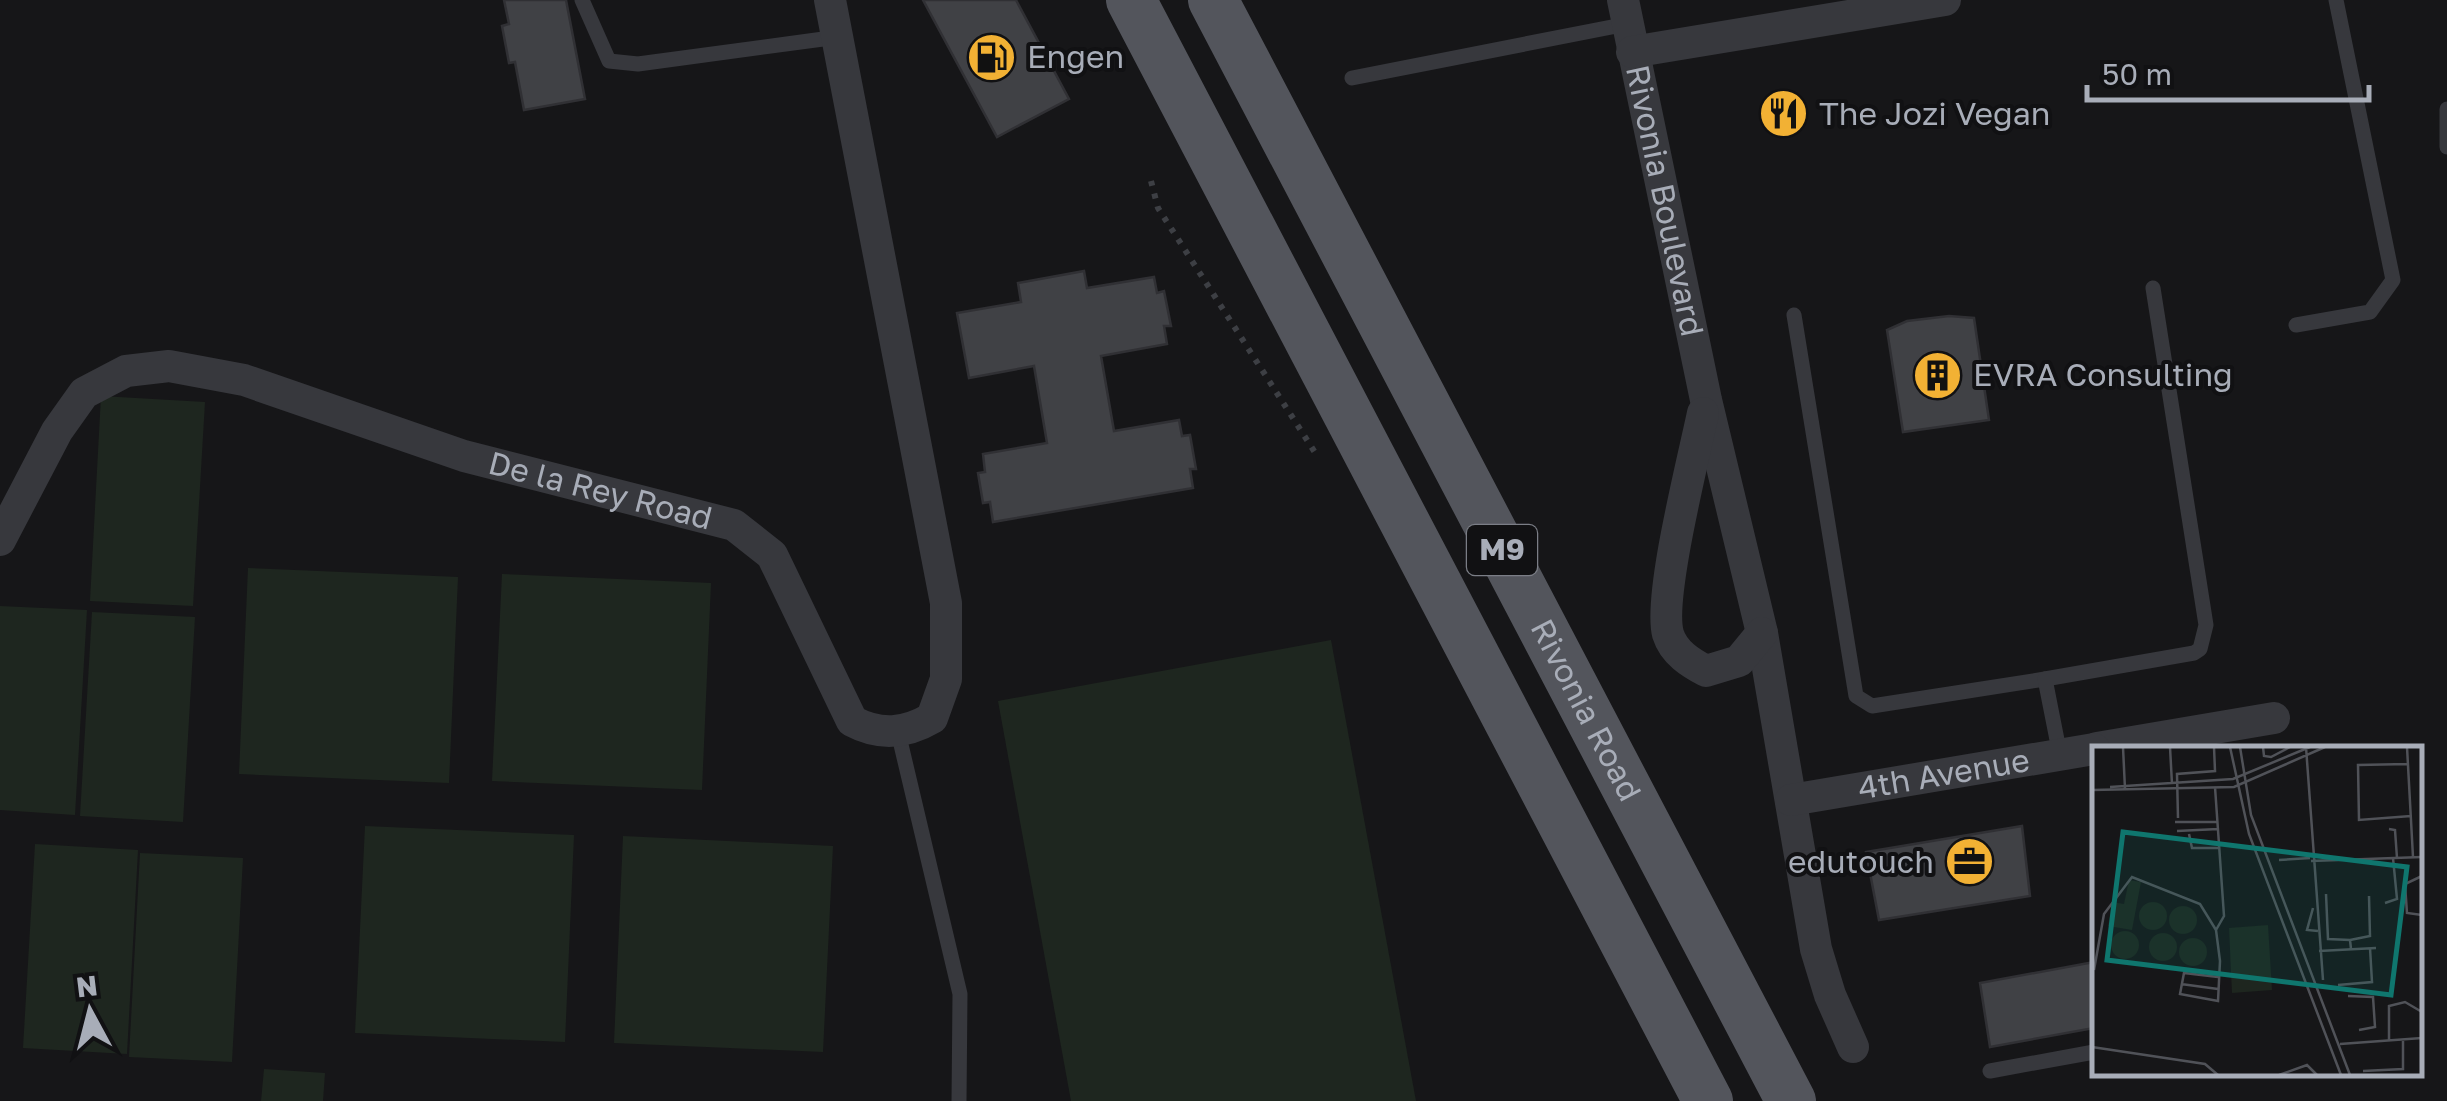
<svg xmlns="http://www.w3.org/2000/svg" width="2447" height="1101" font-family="'Golos Text',sans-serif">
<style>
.green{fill:#1e261f}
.building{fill:#404145;stroke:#303034;stroke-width:2.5}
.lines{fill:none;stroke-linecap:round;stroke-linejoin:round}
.path{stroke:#3d3f44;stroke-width:6;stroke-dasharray:5 8;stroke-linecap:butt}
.service{stroke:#37383d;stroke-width:15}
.minor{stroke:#37383d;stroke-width:32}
.primary{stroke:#53555c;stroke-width:50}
.labels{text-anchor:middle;stroke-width:8;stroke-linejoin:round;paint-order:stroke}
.shield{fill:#111113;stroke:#7b7e86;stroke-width:2.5}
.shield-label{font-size:30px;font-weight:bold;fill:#a8adb8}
.poi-label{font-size:32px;fill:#a8adb8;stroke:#111113;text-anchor:start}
.street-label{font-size:32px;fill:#a8adb8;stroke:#111113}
.inset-road{fill:none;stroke:#505258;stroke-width:2.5}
.view{fill:#0f766e;fill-opacity:0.15;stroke:#0f766e;stroke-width:5}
.inset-edge{fill:none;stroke:#a8adb8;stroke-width:5}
</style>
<rect width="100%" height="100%" fill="#161618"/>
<g class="green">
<polygon points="101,396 205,402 193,606 90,601"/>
<polygon points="248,568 458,577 449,783 239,774"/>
<polygon points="502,574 711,583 702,790 492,781"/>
<polygon points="0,606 87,610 75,815 0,810"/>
<polygon points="92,612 195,617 183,822 80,816"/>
<polygon points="1331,640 1416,1101 1071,1101 998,701"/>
<polygon points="365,826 574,835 565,1042 355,1033"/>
<polygon points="623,836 833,846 823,1052 614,1043"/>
<polygon points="35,844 138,850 127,1054 23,1048"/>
<polygon points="140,853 243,858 232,1062 129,1057"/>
<polygon points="264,1069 325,1073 323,1101 261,1101"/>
</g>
<g class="building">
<polygon points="504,0 566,0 585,99 524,110 515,62 509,63 502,26 509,24"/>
<polygon points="923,0 1016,0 1069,99 997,137"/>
<polygon points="1084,271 1087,288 1154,277 1157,293 1164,291 1171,326 1164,326 1167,344 1101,356 1114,431 1179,420 1182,436 1190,435 1196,469 1190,469 1193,488 993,522 990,502 983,503 978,473 985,472 983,454 1047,443 1034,366 969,378 957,313 1021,302 1018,283"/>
<polygon points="1949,316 1974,318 1989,420 1903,432 1887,330 1907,321"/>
<polygon points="2022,826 2030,896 1879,920 1866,852"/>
<polygon points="2094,962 2094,1028 1990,1047 1980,983"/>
</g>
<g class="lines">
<polyline class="path" points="1151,181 1158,208 1316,454"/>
<g class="service">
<polyline points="582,0 609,61 638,64 838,37"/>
<polyline points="1352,78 1627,24"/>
<polyline points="2447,109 2447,147"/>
<polyline points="1794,315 1856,696 1872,706 2045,679"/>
<polyline points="2296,325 2370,312 2393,280 2336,0"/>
<polyline points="898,732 960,994 959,1101"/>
<polyline points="2060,755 2045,679 2194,653 2200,649 2206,625 2153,288"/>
<polyline points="1990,1071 2094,1052"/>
</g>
<g class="minor">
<path id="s1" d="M 1623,0 L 1706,400 L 1762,633 L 1816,949 L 1830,995 L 1853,1047"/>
<polyline points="1632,52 1945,0"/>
<path d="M 1703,413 C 1694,457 1658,597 1668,634 C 1674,653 1691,663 1706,671 L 1739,661 L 1762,633"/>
<path id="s2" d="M 0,540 L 57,431 L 84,393 L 126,371 L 169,366 L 244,380 L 464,456 L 734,525 L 772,555 L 852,721 C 880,736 905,734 932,718 L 946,679 L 946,603 L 830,0"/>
<polyline points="2097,748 2274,718"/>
<path id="s3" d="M 1791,800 L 2094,749"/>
</g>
<g class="primary">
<polyline points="1131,0 1708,1101"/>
<path id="s4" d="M 1213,0 L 1791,1101"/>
</g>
</g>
<defs>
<symbol id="fuel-disc" viewBox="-11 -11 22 22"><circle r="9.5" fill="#f2b134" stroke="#111113"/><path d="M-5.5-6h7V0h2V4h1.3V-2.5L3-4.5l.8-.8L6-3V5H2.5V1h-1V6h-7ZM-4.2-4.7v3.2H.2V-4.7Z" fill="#111"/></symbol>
<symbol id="restaurant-disc" viewBox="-11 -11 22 22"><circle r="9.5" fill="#f2b134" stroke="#111113"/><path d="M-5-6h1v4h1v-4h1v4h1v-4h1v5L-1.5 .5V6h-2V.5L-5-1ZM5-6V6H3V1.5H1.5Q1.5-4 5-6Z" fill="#111"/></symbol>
<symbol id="building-disc" viewBox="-11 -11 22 22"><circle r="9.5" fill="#f2b134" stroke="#111113"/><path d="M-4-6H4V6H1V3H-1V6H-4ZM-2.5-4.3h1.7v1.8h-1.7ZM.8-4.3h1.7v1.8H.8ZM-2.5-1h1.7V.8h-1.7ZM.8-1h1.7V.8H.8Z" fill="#111"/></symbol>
<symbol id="office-disc" viewBox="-11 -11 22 22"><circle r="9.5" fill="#f2b134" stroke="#111113"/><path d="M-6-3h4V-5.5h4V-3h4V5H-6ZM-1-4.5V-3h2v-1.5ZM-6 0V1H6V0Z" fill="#111"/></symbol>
</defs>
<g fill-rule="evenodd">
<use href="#fuel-disc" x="964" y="30" width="55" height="55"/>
<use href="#restaurant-disc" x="1756" y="86" width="55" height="55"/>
<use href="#building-disc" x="1910" y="348" width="55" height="55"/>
<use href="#office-disc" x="1942" y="834" width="55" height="55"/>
</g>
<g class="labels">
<rect class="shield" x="1467" y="525" width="70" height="50" rx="8"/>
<g class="shield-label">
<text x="1502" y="560">M9</text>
</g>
<g class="poi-label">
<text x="1027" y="68">Engen</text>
<text x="1819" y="125">The Jozi Vegan</text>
<text x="1973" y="386">EVRA Consulting</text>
<text x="1934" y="873" text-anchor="end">edutouch</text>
</g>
<g class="street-label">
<text dy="11" stroke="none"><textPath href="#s1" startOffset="205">Rivonia Boulevard</textPath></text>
<text dy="11" stroke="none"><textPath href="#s2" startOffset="710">De la Rey Road</textPath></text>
<text dy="11" stroke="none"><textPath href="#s4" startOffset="802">Rivonia Road</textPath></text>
<text dy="11" stroke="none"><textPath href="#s3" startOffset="155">4th Avenue</textPath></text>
</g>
</g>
<g transform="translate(2092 746)">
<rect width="330" height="330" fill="#161618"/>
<path d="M 37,134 L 49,136 L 40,184 L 16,180 L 20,156 L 32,158 ZM47 170a14 14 0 1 1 28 0a14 14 0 1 1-28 0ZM77 174a14 14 0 1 1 28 0a14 14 0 1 1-28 0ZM 176,179 L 180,244 L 140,247 L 137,182 ZM19 199a14 14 0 1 1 28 0a14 14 0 1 1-28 0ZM57 201a14 14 0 1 1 28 0a14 14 0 1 1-28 0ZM87 206a14 14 0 1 1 28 0a14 14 0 1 1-28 0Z" fill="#1e261f"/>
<path class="inset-road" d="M 31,1 L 33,43M 78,1 L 80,38M 138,1 L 157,88 L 249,329M 148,1 L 159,69 L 258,329M 171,1 L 172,10 L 179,11 L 198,1M 214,1 L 231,234M 315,1 L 321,111M 316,18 L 266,19 L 267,74 L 319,70M 18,41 L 141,33 L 218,1M 123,41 L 132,170 L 124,184M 0,44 L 142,41 L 233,1M 86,72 L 85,28 L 123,25 L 122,1M 83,76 L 125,76M 297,83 L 303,84 L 305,112M 85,85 L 126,83M 97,88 L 100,102 L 127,102M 187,114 L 218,112M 219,115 L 330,111M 330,130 L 313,138 L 315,167 L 330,169M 234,148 L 236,193 L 258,194M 293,157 L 305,153 L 301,112M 221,162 L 215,184 L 226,185M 124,184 L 128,215 L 126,255 L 88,248 L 92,227 L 126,231M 259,203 L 258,194 L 278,190 L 277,150M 227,205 L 284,202M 2,224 L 12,168 L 40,131 L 108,158 L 124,184M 89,238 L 126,243M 246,239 L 280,236 L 278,202M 256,250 L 281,251 L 283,281 L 267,284M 297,294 L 297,260 L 313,256 L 330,266M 248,298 L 330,292M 0,301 L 113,318 L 126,329M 271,325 L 311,323 L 311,293M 187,329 L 215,319 L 225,329"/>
<path class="view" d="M 31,86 L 315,121 L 299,249 L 15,214 Z"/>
<rect width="330" height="330" class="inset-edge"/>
</g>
<g transform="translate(90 1011) rotate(353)" stroke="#111113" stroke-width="8" paint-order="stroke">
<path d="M0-8L18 38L0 25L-18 38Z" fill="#a8adb8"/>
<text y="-15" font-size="28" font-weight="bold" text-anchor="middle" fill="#a8adb8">N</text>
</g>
<path d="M2087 85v15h282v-15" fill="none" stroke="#a8adb8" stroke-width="5"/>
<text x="2102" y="85" font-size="30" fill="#a8adb8" stroke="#111113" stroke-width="8" paint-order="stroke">50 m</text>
</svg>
